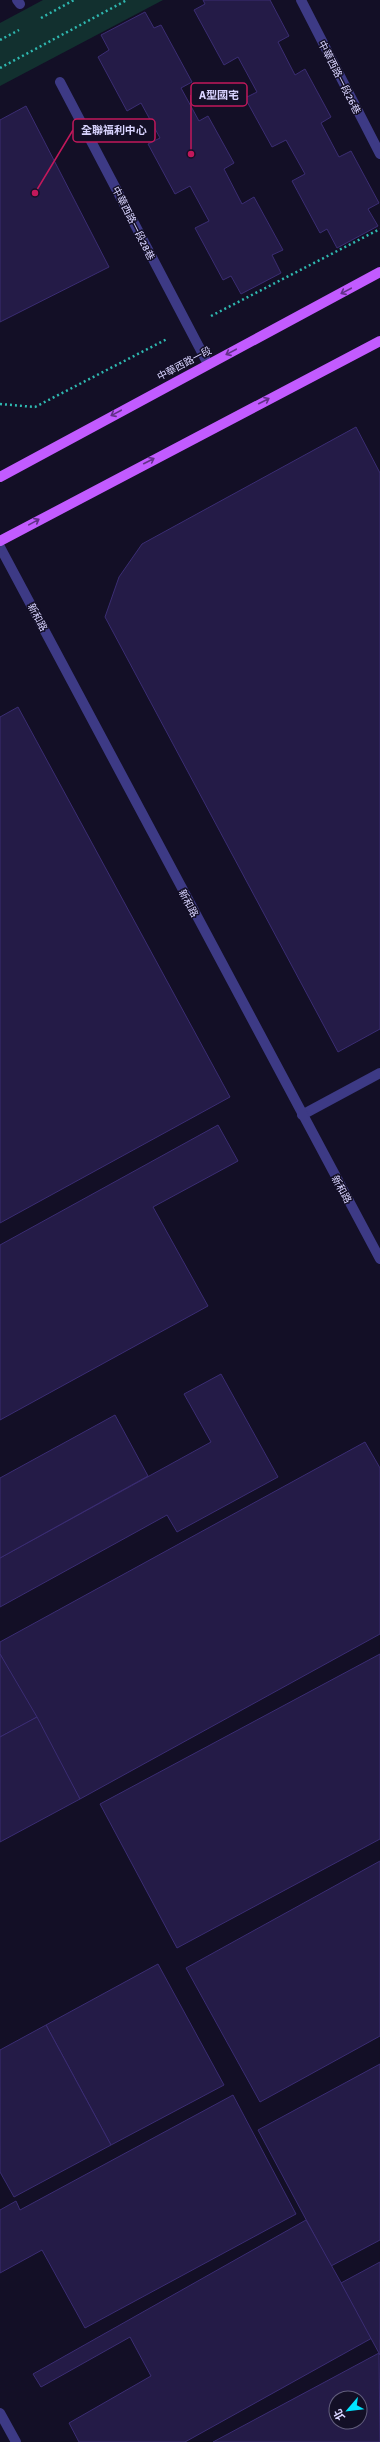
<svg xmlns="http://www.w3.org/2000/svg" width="380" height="2442" font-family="Signika,'Noto Sans TC',sans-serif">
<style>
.green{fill:#12302f}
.building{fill:#241b47;stroke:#3b2d73;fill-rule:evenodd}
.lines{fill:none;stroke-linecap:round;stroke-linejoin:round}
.path{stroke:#2fb8b0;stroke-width:2.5;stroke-dasharray:2 3;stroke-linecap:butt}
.service{stroke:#3d3a85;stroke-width:10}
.minor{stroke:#3d3a85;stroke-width:10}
.primary{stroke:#c25bff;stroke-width:10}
.oneway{stroke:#623188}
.labels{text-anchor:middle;stroke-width:3;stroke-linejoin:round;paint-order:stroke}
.street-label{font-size:10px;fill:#d9d4ff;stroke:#130f26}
.leader{fill:none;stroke:#c2185b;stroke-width:1.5}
.callout-dot{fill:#c2185b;stroke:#130f26;stroke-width:1.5}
.callout{fill:#130f26;stroke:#c2185b;stroke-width:1.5}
.callout-label{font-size:11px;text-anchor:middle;font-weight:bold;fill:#d9d4ff}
</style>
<rect width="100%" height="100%" fill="#130f26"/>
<polygon class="green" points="43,0 163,0 0,86 0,23"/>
<g class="building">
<polygon points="203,0 270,0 289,36 278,42 295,75 305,69 331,117 321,123 339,157 351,151 379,203 368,209 378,226 337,248 327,229 320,233 292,181 305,174 286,140 272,147 245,98 257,92 238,57 224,65 194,10 205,4"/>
<polygon points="145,12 154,28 161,25 192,82 181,88 199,121 208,116 234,163 224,169 242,204 254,197 283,250 272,255 281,273 241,294 231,276 223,280 195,228 209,221 190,186 175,194 148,144 160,138 141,103 127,111 98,57 109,50 101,35"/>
<polygon points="26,106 109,267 0,322 0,120"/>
<polygon points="356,427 380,473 380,1029 338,1052 105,617 119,577 142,544"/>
<polygon points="18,707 230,1097 0,1223 0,717"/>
<polygon points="218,1125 238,1161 153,1207 208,1306 0,1420 0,1245"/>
<polygon points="221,1374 278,1477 177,1532 167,1515 0,1607 0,1558 211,1442 184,1394"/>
<polygon points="115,1415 148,1476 0,1558 0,1478"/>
<polygon points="365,1442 380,1468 380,1634 80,1799 0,1654 0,1642"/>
<polygon points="0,1654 37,1717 0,1737"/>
<polygon points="380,1654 380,1839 177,1948 100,1804"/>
<polygon points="37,1717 80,1799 0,1842 0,1737"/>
<polygon points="380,1861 380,2036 260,2102 186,1968"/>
<polygon points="158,1964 224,2085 111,2145 46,2025"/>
<polygon points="46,2025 111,2145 14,2197 0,2172 0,2050"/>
<polygon points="380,2064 380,2240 331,2266 258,2130"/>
<polygon points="233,2095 296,2214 85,2328 42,2250 0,2273 0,2210 16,2201 20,2210"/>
<polygon points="306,2220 372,2338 185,2442 79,2442 69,2423 151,2376 130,2337 41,2387 33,2374"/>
<polygon points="380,2262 380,2355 341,2283"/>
<path d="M 379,2353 L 380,2442 L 213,2442 ZM 336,2398 L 360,2398 L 360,2422 L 336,2422 Z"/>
</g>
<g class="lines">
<g class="path">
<polyline points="41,18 74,0"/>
<polyline points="0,40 19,30"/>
<polyline points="0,68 127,0"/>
<polyline points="211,316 380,229"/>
<polyline points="0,404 35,407 167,339"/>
</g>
<g class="service">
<polyline points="17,0 20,4"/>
<polyline points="301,0 380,154"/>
<polyline points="60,82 208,364"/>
<polyline points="302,1115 380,1073"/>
</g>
<g class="minor">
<polyline points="0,547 380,1259"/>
<polyline points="0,2413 16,2442"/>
</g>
<g class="primary">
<polyline points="0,477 380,272"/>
<polyline points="0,541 380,341"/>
</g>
</g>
<defs><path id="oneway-shaft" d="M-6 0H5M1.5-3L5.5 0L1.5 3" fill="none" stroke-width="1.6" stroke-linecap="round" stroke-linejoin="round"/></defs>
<g class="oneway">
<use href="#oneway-shaft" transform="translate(346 291) rotate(152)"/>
<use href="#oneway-shaft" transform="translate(231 352) rotate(152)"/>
<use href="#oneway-shaft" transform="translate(264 401) rotate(-27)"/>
<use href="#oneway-shaft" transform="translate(116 413) rotate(152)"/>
<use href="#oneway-shaft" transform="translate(149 461) rotate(-27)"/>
<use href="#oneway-shaft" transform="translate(34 522) rotate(-29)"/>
</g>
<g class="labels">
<g class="street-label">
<text transform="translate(340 77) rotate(63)" y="4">中華西路一段26巷</text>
<text transform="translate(134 223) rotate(63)" y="4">中華西路一段28巷</text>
<text transform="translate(184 363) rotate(-28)" y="4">中華西路一段</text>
<text transform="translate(38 617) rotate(62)" y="4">新和路</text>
<text transform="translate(189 903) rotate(62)" y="4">新和路</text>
<text transform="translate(342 1189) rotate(61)" y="4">新和路</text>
</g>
</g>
<path class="leader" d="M191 154L191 95M35 193L73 130"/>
<g class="callout-dot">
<circle cx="191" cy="154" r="4"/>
<circle cx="35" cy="193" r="4"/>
</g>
<g class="callout">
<rect x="191" y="83" width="56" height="23" rx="4"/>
<rect x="73" y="119" width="82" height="23" rx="4"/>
</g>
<g class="callout-label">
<text x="219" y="99">A型國宅</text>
<text x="114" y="134">全聯福利中心</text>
</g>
<g transform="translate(348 2410) rotate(242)"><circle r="19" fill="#130f26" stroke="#625e7d"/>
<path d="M0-3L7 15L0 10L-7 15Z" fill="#00e5ff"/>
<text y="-6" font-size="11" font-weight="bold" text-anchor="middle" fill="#d9d4ff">北</text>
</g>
</svg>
